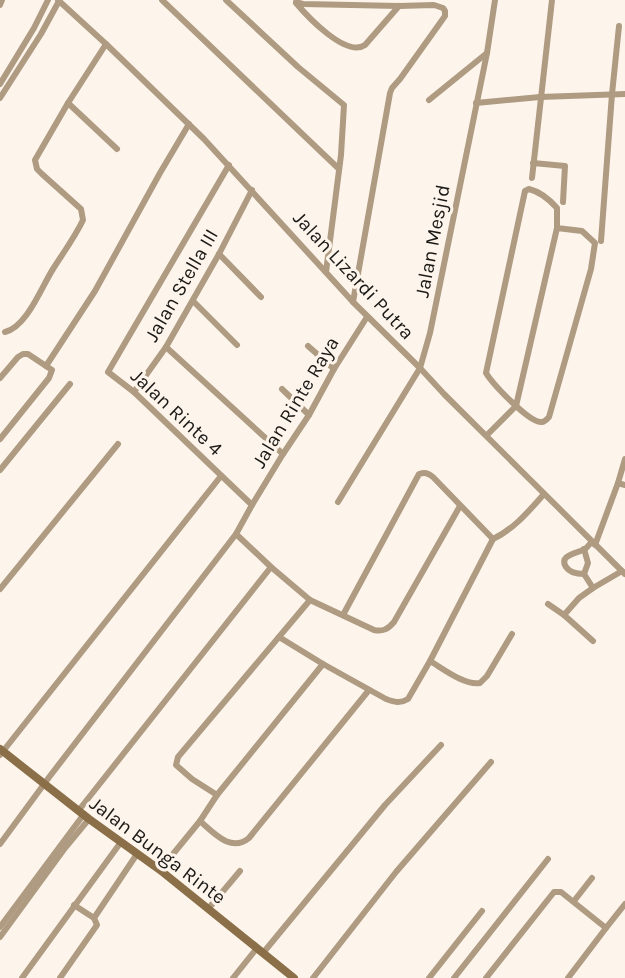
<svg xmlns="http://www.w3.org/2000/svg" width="625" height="978" font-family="Karla,sans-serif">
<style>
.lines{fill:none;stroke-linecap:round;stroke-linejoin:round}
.street{stroke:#af9b81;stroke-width:6}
.secondary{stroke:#8b6f49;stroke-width:8}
.labels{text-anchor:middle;stroke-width:6;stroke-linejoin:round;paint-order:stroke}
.street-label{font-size:20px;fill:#1b1916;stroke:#fdf5ec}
</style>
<rect width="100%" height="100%" fill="#fdf5ec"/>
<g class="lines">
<g class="street">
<polyline points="58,0 106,44 204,139 353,302 420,368 444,394 625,574"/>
<polyline points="162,0 339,169"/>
<polyline points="226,0 298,67 344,105 341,155 326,272"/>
<polyline points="296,2 303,4 399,6 434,5 443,8 445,11 445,16 400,79 392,88 390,93 353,302"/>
<path d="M 296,3 C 307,16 346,58 365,45 L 399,6"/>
<polyline points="0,5 2,0"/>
<polyline points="0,84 34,28 48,0"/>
<polyline points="0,98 41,34 59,1"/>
<polyline points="429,100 487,53"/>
<polyline points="68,103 117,149"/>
<polyline points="476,103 540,97 625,94"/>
<polyline points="533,163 565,166 563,202"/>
<polyline points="229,165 108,372 134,392 252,505"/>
<polyline points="532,178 552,0"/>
<polyline points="601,241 612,94 619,26"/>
<polyline points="219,254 261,297"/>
<polyline points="193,301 237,345"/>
<path d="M 5,332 C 27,327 42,286 53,269 C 63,253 75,237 83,220 L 81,209 L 42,174 L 37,169 L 35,160 L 68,103 L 106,44"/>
<polyline points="308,346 334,369"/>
<polyline points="166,347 283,454"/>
<polyline points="46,366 95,291 160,173 189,124"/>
<polyline points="0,378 18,357 23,354 28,354 52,370 49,378 0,439"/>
<polyline points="282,389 309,415"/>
<polyline points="134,392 166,347 219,254 252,190"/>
<path d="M 487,435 L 516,406 L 557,228 L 557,208 C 549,199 541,192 529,189 L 525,191 L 486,373 C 492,383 530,424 542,422 C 545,422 547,419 549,417 L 591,269 L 595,243 L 582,231 L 557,228"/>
<polyline points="625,459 618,483 625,485"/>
<polyline points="0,470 70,384"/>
<polyline points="338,502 420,368 430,333 487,53 495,0"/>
<path d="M 236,534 L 271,567 L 310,600 L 374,630 C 383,632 388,629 394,622 L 460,506"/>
<polyline points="595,545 618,483"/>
<polyline points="584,549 588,563 584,574 593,588"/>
<path d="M 584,574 C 577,574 570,573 566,567 C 558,555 578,553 585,549 C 588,547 589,544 592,542"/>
<polyline points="0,589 118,444"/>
<polyline points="548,604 564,615 579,598 593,588 622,571"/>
<path d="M 343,615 L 419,474 C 425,472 428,473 433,477 L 493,539"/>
<polyline points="564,615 593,641"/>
<path d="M 279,637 L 323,664 L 386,699 C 394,702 400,704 408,699 L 430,661 L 493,539 C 514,529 529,511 544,494"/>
<path d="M 430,661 C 442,668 465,686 480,683 L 487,676 L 512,634"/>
<polyline points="0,755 221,476"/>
<polyline points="217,795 323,664"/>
<polyline points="79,810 271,567"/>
<path d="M 200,821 C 214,833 231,853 249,838 L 369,690"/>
<polyline points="0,844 50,776 236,534 252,505 283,454 309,415 334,369 367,317"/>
<polyline points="160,870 200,821 217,795 192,779 176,765 178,757 310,600"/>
<polyline points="574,901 592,878"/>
<polyline points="208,909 240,871"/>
<polyline points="94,918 137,854"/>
<polyline points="0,927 84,814"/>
<polyline points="0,937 65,848 89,819"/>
<polyline points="263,953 385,805 441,745"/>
<polyline points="22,978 121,842"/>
<polyline points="60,978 97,925 94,918 74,905"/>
<polyline points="233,978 257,948"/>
<polyline points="313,978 396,872 491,762"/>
<polyline points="429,978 482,911"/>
<polyline points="454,978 548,859"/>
<polyline points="486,978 554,892 561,892 606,928 625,904"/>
<polyline points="568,978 606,928"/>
</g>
<polyline class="secondary" points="0,749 89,819 160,870 294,978"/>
</g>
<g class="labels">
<g class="street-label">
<text transform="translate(432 241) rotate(-79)" y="7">Jalan Mesjid</text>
<text transform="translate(354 275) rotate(47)" y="7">Jalan Lizardi Putra</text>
<text transform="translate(181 285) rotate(-60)" y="7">Jalan Stella III</text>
<text transform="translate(295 402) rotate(-59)" y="7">Jalan Rinte Raya</text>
<text transform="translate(177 412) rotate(43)" y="7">Jalan Rinte 4</text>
<text transform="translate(158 850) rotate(37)" y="7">Jalan Bunga Rinte</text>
</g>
</g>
</svg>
